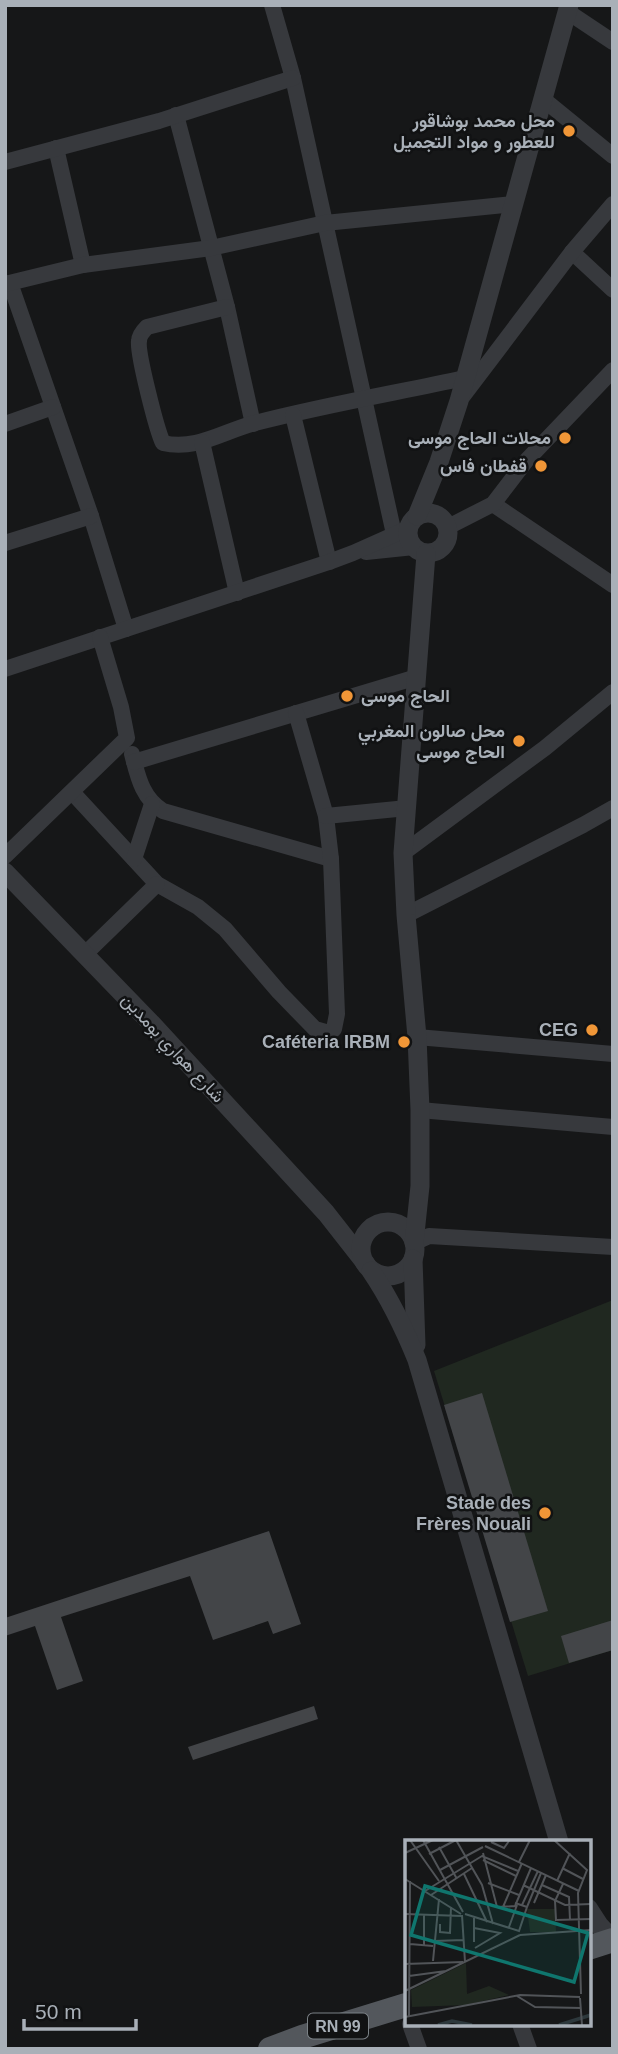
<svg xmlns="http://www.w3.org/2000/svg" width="618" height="2054" font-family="Arial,Vazirmatn,sans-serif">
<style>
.garden{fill:#202820}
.building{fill:#434548}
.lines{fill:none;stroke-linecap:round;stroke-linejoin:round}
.minor{stroke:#37393d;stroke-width:16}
.tertiary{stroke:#37393d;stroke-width:19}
.primary{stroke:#53575c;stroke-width:24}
.poi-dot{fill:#f09637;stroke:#111213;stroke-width:2.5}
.labels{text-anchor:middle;stroke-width:5;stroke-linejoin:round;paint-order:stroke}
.shield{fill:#111213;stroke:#7b8186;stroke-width:2}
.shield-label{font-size:16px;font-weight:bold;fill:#a9b0b8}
.poi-label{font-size:18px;font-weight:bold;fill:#a9b0b8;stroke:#111213;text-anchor:end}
.street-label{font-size:18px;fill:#a9b0b8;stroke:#111213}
.inset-river{fill:none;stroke:#2d383c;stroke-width:3.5}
.inset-road{fill:none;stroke:#515458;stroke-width:2}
.view{fill:#0f766e;fill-opacity:0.15;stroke:#0f766e;stroke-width:3.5}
.inset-edge{fill:none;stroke:#a9b0b8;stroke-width:3.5}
</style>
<rect width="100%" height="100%" fill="#161718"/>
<polygon class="garden" points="613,1300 613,1650 528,1676 434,1371"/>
<g class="building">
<polygon points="482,1393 548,1611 510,1622 444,1405"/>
<polygon points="269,1531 301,1624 273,1634 268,1621 213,1640 190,1576 61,1617 83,1681 57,1690 35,1626 5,1636 5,1618"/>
<polygon points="613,1620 613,1650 569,1663 561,1636"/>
<polygon points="314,1706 318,1719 193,1760 188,1747"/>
</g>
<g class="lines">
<g class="minor">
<polyline points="272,5 293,78 394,534"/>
<polyline points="568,12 613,42"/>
<polyline points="543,99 613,156"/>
<polyline points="176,115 227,307 253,424"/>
<polyline points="56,148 83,265"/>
<polyline points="5,162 159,121 293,78"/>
<polyline points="572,252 613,290"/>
<polyline points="10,283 91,516 126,629"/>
<polyline points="5,284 83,265 211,248 325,223 514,204"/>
<path d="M 227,307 L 147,327 C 143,331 139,336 139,341 C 137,353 157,431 163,443 C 196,451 224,431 255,423 C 324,405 395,393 465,378"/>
<polyline points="463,396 572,252 613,204"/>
<polyline points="293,415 329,562"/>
<polyline points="5,424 53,407"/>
<polyline points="202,442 237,593"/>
<polyline points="493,504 613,585"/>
<polyline points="448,527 493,504 526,461 613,370"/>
<polyline points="5,543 91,516"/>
<polyline points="366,552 414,547"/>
<polyline points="5,669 329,562 353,553 409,528"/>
<path d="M 132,754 C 138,777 142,798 163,811 L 331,859"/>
<polyline points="134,762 417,677"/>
<polyline points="72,792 157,884 198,907 225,929 279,992 315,1029 329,1033 334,1029 337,1014 331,859 326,816 296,713"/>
<polyline points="326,816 407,808"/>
<polyline points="403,853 545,748 613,692"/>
<polyline points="5,856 127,738 121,707 100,637"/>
<polyline points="134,859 152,804"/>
<polyline points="406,915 583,825 613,808"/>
<polyline points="85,954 157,884"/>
<polyline points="417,1037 613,1054"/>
<polyline points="420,1110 613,1127"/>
<polyline points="414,1243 429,1236 613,1247"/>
<polyline points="410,2024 419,2049"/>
<polyline points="520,2024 529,2049"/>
</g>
<g class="tertiary">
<circle cx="428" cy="533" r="20"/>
<polyline points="417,516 439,462 459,401 569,5"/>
<polyline points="5,872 151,1023 326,1213 366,1264"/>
<circle cx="388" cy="1249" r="27"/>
<polyline points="414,1243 420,1186 420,1110 417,1037 406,915 403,853 426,554"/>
<polyline points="413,1259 416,1345"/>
<path d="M 371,1271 C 390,1299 404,1328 417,1360 L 559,1842"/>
<polyline points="588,1908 599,1925 613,1940"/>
</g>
<g class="primary">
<polyline points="588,1948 613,1940"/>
<polyline points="270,2049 302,2037 406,2005"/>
</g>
</g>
<g class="poi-dot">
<circle cx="569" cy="131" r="7"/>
<circle cx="565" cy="438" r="7"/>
<circle cx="541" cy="466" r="7"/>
<circle cx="347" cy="696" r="7"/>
<circle cx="519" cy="741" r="7"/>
<circle cx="592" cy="1030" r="7"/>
<circle cx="404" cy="1042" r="7"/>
<circle cx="545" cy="1513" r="7"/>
</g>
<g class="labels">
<rect class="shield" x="308" y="2013.5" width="60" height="25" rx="5"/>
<g class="shield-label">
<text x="338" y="2032">RN 99</text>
</g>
<g class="poi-label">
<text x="555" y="127">محل محمد بوشاقور<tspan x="555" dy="21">للعطور و مواد التجميل</tspan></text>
<text x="551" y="444">محلات الحاج موسى</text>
<text x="527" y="472">قفطان فاس</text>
<text x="361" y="702" text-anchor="start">الحاج موسى</text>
<text x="505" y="737">محل صالون المغربي<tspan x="505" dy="21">الحاج موسى</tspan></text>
<text x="578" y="1036">CEG</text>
<text x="390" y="1048">Caféteria IRBM</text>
<text x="531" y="1509">Stade des<tspan x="531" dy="21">Frères Nouali</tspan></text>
</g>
<g class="street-label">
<text transform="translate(173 1048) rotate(47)" y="6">شارع هواري بومدين</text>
</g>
</g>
<g transform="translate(405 1840)">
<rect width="186" height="186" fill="#161718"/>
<path d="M 61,123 L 62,154 L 84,146 L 104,155 L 61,165 L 7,167 L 6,150 Z" fill="#202820"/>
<path d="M 122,69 L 150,69 L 151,92 L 125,92 Z" fill="#202820"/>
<path class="inset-river" d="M 33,185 L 47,181 L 67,185M 154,185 L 186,175"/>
<path class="inset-road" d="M 5,0 L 34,41M 18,0 L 58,72M 51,0 L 77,45 L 88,84M 149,0 L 182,30 L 173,53 L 176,154M 86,2 L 99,8 L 104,1M 80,6 L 174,51M 34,7 L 52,39M 0,13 L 28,0M 78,13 L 92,67 L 110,66 L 126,28M 24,14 L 51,0M 78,20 L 111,36M 114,22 L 125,0M 157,28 L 178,39M 35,30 L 78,7M 59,34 L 82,82M 0,39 L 56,74M 152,41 L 165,13M 83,43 L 114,55M 158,44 L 150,61 L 151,80 L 186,79M 118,45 L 160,65 L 186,64M 137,45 L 164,57 L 165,80M 20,51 L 77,16 L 113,31M 26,55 L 67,28M 110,63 L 122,67 L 136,33M 129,63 L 141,35M 117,65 L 133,31M 98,67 L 117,23M 0,74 L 57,76M 19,74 L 19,105M 60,74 L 114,91 L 122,67M 57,75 L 60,122M 69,78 L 69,102M 35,84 L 35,92 L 45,93 L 46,67M 104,87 L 112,65M 69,88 L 95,93 L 70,108M 115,95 L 186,90M 29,101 L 59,100M 5,104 L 28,106M 28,121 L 34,59M 0,124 L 58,122M 4,136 L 41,131M 0,151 L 115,95M 112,156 L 130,167 L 176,168M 175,158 L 177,185M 4,176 L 5,41M 0,177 L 115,155 L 175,157"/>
<path class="view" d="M 20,46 L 183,93 L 169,142 L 6,95 Z"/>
<rect width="186" height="186" class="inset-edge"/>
</g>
<rect width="618" height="2054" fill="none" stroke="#a9b0b8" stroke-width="14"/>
<path d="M24 2019v10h112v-10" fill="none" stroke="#a9b0b8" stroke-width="3.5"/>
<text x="35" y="2019" font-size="21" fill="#a9b0b8" stroke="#111213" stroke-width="5" paint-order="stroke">50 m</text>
</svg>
